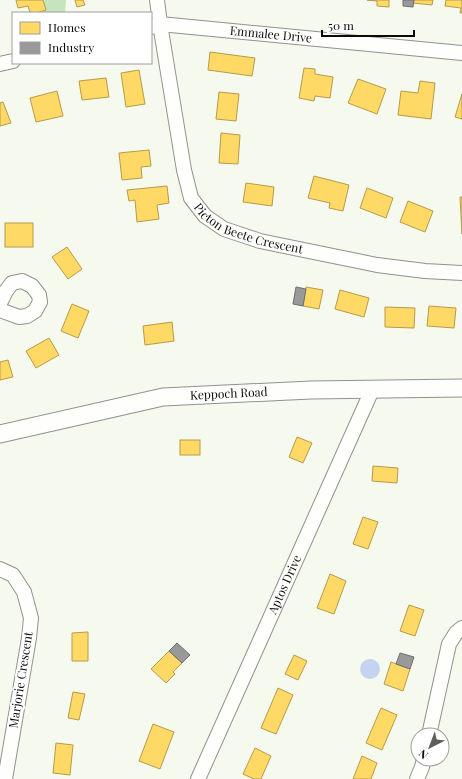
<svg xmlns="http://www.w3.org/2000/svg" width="462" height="779" font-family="'Playfair Display',serif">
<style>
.forest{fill:#c4e5bd}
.water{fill:#c5d2f0}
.homes{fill:#ffd966;stroke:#b69b4a}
.industry{fill:#999;stroke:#6e6e6e}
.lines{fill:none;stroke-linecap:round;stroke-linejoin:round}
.minor-casing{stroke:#90928c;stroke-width:16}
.tertiary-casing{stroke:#90928c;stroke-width:19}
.minor{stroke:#fefefc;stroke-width:14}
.tertiary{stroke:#fefefc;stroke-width:17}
.labels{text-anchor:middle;stroke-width:4;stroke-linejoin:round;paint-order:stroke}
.street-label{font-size:12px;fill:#0a0a0a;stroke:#fff}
</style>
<rect width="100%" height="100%" fill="#f6f9ed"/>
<polygon class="forest" points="33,0 66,0 65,13 38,13"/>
<circle class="water" cx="370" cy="669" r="10"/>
<g class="homes">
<polygon points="16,0 43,0 46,10 36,13 30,13 28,6 18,8"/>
<polygon points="75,0 83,0 85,5 77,7"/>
<polygon points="367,0 389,0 389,7 377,6 377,1"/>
<polygon points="414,0 433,0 432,5 413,3"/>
<polygon points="446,0 462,0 462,13 460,13 461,8 445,6"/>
<polygon points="210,52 255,58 252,76 208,70"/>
<polygon points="304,68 315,69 315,74 333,77 330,98 315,96 314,101 299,98"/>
<polygon points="139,70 145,104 126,107 121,73"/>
<polygon points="106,78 109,97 82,100 79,81"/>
<polygon points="358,79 386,89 377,114 348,103"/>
<polygon points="420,81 435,83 431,119 398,115 401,91 418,93"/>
<polygon points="57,91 63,116 36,122 30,98"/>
<polygon points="219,92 239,94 236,121 216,119"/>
<polygon points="462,94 462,119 455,117"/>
<polygon points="3,102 11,123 0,126 0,103"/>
<polygon points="221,133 240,135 238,164 219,163"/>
<polygon points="149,150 151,166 141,167 142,178 122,180 119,153"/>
<polygon points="314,176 349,185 343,211 329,208 330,203 308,198"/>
<polygon points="246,183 274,187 272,206 243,202"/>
<polygon points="167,186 169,203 157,205 159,219 137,222 135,200 129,201 127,190"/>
<polygon points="367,188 393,198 386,218 360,208"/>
<polygon points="460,197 462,197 462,234"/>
<polygon points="408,201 433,211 425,232 400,222"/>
<rect x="5" y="223" width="28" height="24"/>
<polygon points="67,247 82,269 68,279 52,257"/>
<polygon points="306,287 323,290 319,309 303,306"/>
<polygon points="340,290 369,298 364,317 335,309"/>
<polygon points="72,304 89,311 78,338 61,331"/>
<polygon points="429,306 456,308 454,328 427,326"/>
<polygon points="385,307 415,308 414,328 385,327"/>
<polygon points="172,322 174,341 145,345 143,326"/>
<polygon points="49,338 59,355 36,368 26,351"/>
<polygon points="8,360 13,377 0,380 0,362"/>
<polygon points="297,437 312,443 303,463 289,457"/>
<rect x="180" y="440" width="20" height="15"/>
<polygon points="373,466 398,468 397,483 372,481"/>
<polygon points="363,517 378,522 368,549 353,544"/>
<polygon points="330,574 346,581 334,614 317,608"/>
<polygon points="409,605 424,610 415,636 400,631"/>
<polygon points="88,632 88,661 72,661 72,633"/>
<polygon points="169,651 182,663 173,672 175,674 166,683 151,669"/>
<polygon points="294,655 307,661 298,680 285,674"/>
<polygon points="391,662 410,669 403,691 384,684"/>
<polygon points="278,688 293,695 276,734 261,728"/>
<polygon points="73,692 85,694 79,720 68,718"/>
<polygon points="381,708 397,715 382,750 366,743"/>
<polygon points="153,724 174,732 160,769 139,761"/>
<polygon points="56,743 73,745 70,775 53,773"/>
<polygon points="255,748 271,756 261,779 254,779 243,774"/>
<polygon points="362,756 377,763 371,779 353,779"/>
</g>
<g class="industry">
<polygon points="403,0 414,0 413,7 403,6"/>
<polygon points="296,287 306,289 303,306 293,304"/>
<polygon points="177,643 190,655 182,663 169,651"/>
<polygon points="400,653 414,657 410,669 396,664"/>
</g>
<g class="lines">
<defs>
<g id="minor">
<path id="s1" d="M 157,0 L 160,24 L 184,170 L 191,198 L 205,216 L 224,229 L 260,241 L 377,265 L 425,271 L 462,273"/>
<path id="s2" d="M 151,27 L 160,24 L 462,53"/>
<polyline points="0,64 13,61"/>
<polyline points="0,303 6,291 12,283 22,281 32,286 39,295 40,302 35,311 27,316 19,317 0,310"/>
<polyline points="0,569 13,575 24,592 31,618 29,638 5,779"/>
<polyline points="429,735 449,644 456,633 462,628"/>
<path id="s3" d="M 198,779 L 372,390"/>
<polyline points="417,779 422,767 424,759"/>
</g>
<g id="tertiary">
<path id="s4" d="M 0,434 L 163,397 L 311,390 L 462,388"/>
</g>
</defs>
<use href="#minor" class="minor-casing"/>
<use href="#tertiary" class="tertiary-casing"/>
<use href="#minor" class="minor"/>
<use href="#tertiary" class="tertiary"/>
</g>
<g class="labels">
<g class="street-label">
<text dy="4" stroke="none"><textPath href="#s2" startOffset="121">Emmalee Drive</textPath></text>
<text dy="4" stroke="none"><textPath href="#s1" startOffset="269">Picton Beete Crescent</textPath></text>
<text dy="4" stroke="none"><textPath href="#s4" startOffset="233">Keppoch Road</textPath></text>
<text dy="4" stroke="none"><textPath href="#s3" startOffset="213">Aptos Drive</textPath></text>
<text transform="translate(21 680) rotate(-81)" y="4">Marjorie Crescent</text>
</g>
</g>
<rect x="12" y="12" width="140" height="52" fill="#ffffff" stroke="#9d9d9d"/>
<rect x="20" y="22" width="20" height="12" fill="#ffd966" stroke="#9d9d9d"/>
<text x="48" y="32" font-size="12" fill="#0a0a0a">Homes</text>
<rect x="20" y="42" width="20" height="12" fill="#999999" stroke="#9d9d9d"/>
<text x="48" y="52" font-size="12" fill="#0a0a0a">Industry</text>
<g transform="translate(430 747) rotate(222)"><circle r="19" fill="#ffffff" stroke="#9d9d9d"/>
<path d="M0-3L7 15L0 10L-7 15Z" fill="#5d5e59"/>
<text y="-6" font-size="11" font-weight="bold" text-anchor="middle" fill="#0a0a0a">N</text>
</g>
<path d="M322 30v6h92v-6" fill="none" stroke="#0a0a0a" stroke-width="2"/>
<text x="328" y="30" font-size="12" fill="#0a0a0a" stroke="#ffffff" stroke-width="3" paint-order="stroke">50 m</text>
</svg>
